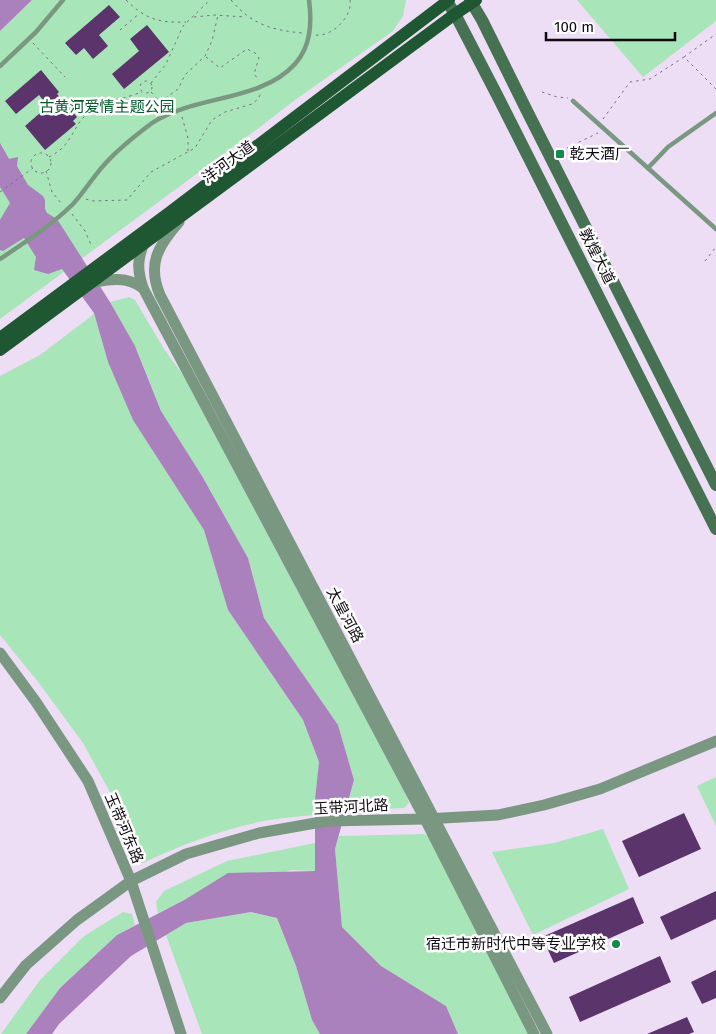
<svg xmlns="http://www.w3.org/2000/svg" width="716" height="1034" font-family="'Fira Sans','Noto Sans SC',sans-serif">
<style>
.green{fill:#a8e5b8}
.water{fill:#aa80bd}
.building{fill:#5b346c}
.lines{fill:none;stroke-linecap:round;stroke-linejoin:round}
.path{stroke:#7a6f7f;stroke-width:1;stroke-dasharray:2.5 4;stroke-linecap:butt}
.service{stroke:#7a9781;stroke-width:4.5}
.tertiary{stroke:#7a9781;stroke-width:11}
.secondary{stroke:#477153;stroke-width:12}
.primary{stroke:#1e5732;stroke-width:12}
.poi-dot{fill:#0c8d4a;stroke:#fff;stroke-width:2}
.labels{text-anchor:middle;stroke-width:5;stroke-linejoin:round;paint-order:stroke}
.park-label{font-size:15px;fill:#03582b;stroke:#fff}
.poi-label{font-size:15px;fill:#0f0a11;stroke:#fff;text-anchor:start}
.street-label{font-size:15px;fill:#0f0a11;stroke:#fff}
</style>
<rect width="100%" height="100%" fill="#edddf5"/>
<g class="green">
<polygon points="32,0 406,0 403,16 393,31 295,100 256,130 0,319 0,31"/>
<polygon points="577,0 716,0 716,21 643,77"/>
<polygon points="129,297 135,300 164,349 183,375 406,795 409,803 404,808 346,811 354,780 338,725 264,618 248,558 202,476 161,411 137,350 110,302"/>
<path d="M 94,313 L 108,362 L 133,419 L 204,529 L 228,610 L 303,720 L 319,762 L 315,815 C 302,816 289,817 276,819 C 230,826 185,843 143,863 L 121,812 L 83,743 L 39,683 L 0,635 L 0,376 L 40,355 L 89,318 Z"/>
<polygon points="716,777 716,826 697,786"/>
<polygon points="603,829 629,889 533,935 492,852 554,843"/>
<polygon points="424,834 431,838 531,1034 458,1034 446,1006 381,966 342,927 335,849 339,836"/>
<polygon points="315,843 315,871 292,870 186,899 158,913 156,902 164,891 227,861"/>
<polygon points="123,912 132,914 135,925 117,935 60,988 26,1034 1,1034 40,980 84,936"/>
<polygon points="251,912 277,918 296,966 312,1020 320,1034 202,1034 166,935 186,923"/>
</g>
<g class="water">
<polygon points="0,0 32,0 0,31"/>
<polygon points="0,143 9,159 18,157 17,166 28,185 43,196 45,200 45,209 47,213 57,219 110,302 135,346 161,411 202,476 248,558 264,618 338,725 354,780 335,849 342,927 381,966 446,1006 458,1034 320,1034 312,1020 296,966 277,918 251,912 186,923 131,956 59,1024 52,1034 26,1034 60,988 117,935 186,899 228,873 315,871 315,800 319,762 303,720 228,610 204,530 133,420 108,362 94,313 62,269 48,274 34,270 36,257 24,238 3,251 0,250 0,220 10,203 0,187"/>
</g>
<g class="building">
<polygon points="109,5 120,17 99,35 108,46 93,59 84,48 76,55 65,43"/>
<polygon points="147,25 169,52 124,89 112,74 139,51 130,39"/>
<polygon points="41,70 59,92 57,94 77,117 73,121 76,124 45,150 25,126 48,106 39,95 16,114 5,101"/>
<polygon points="684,813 701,849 639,877 622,841"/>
<polygon points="716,891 716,919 671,940 660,917"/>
<polygon points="633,897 644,923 554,963 542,937"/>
<polygon points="660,956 671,982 580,1022 569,997"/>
<polygon points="716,970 716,998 702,1004 691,982"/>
<polygon points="687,1017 694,1032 689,1034 647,1034"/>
</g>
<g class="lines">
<g class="path">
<path d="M 126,0 C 146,19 157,23 186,22"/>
<path d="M 231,0 C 251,24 271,30 302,33"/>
<polyline points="194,17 214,15 245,17"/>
<polyline points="120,30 140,13"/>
<path d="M 316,35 C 332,37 353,16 350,0"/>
<polyline points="33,43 65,77"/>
<polyline points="206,57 220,68 247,49 255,53 259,58 254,74 259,80"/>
<polyline points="684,57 716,34"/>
<circle cx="146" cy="87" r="6"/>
<polyline points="151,83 166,64 183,26 210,0"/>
<polyline points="151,92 165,108"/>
<polyline points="542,92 557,97 568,98"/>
<polyline points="160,102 178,89 185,75 205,56 212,41 218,15"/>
<polyline points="182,117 188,138 188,152"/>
<polyline points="603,119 630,82 650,79 684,57 716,89"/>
<polyline points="567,148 598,133"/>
<circle cx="41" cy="163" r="10"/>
<path d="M 49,157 C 56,153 63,149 67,142 C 73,135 76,126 82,119 C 96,104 123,99 142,92"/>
<polyline points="46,171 52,192 62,204"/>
<polyline points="0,192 33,168"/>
<polyline points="86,199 92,201 127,200 151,172 195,148 212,120 225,112 252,104 258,99 261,93"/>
<polyline points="72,214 85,231 92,247"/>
<polyline points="705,261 716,247"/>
</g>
<g class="service">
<polyline points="0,66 36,32 63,0"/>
<polyline points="573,101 716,229"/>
<polyline points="648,168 668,147 716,113"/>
<path d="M 0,259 C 24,243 53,224 73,204 C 84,192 93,177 104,165 C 117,150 136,135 152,123 C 194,95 261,102 295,64 C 311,46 312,23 309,0"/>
</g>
<g class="tertiary">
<path d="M 179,222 C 158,246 147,264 160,295 L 547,1034"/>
<path d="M 91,283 C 109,279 127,276 143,288 L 425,819 L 534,1034"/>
<path d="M 143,288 C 137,269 137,259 145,241"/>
<polyline points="0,653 36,702 88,781 131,881 181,1034"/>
<polyline points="0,998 26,965 77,920 131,881 186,854 259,833 327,821 425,819 498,815 544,805 600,789 716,741"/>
</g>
<g class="secondary">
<polyline points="446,0 455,14 497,95 716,529"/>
<polyline points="470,0 482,20 526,109 716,485"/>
</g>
<g class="primary">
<polyline points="0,338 170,212 449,0"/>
<polyline points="0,350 455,14 476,0"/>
</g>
</g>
<g class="poi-dot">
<rect x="555" y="149" width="10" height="10" rx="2.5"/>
<circle cx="616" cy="944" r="5"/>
</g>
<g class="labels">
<g class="park-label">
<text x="107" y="112">古黄河爱情主题公园</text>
</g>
<g class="poi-label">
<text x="570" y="159">乾天酒厂</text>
<text x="606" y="949" text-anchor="end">宿迁市新时代中等专业学校</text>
</g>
<g class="street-label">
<text transform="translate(228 162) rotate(-36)" y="5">洋河大道</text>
<text transform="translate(597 256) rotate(63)" y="5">敦煌大道</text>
<text transform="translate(345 615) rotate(62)" y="5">太皇河路</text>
<text transform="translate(351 807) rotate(-3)" y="5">玉带河北路</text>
<text transform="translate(124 828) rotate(67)" y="5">玉带河东路</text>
</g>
</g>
<path d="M546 32v8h129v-8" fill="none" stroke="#0f0a11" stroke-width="2.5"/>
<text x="554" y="32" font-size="15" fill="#0f0a11" stroke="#ffffff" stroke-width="4" paint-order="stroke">100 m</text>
</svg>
